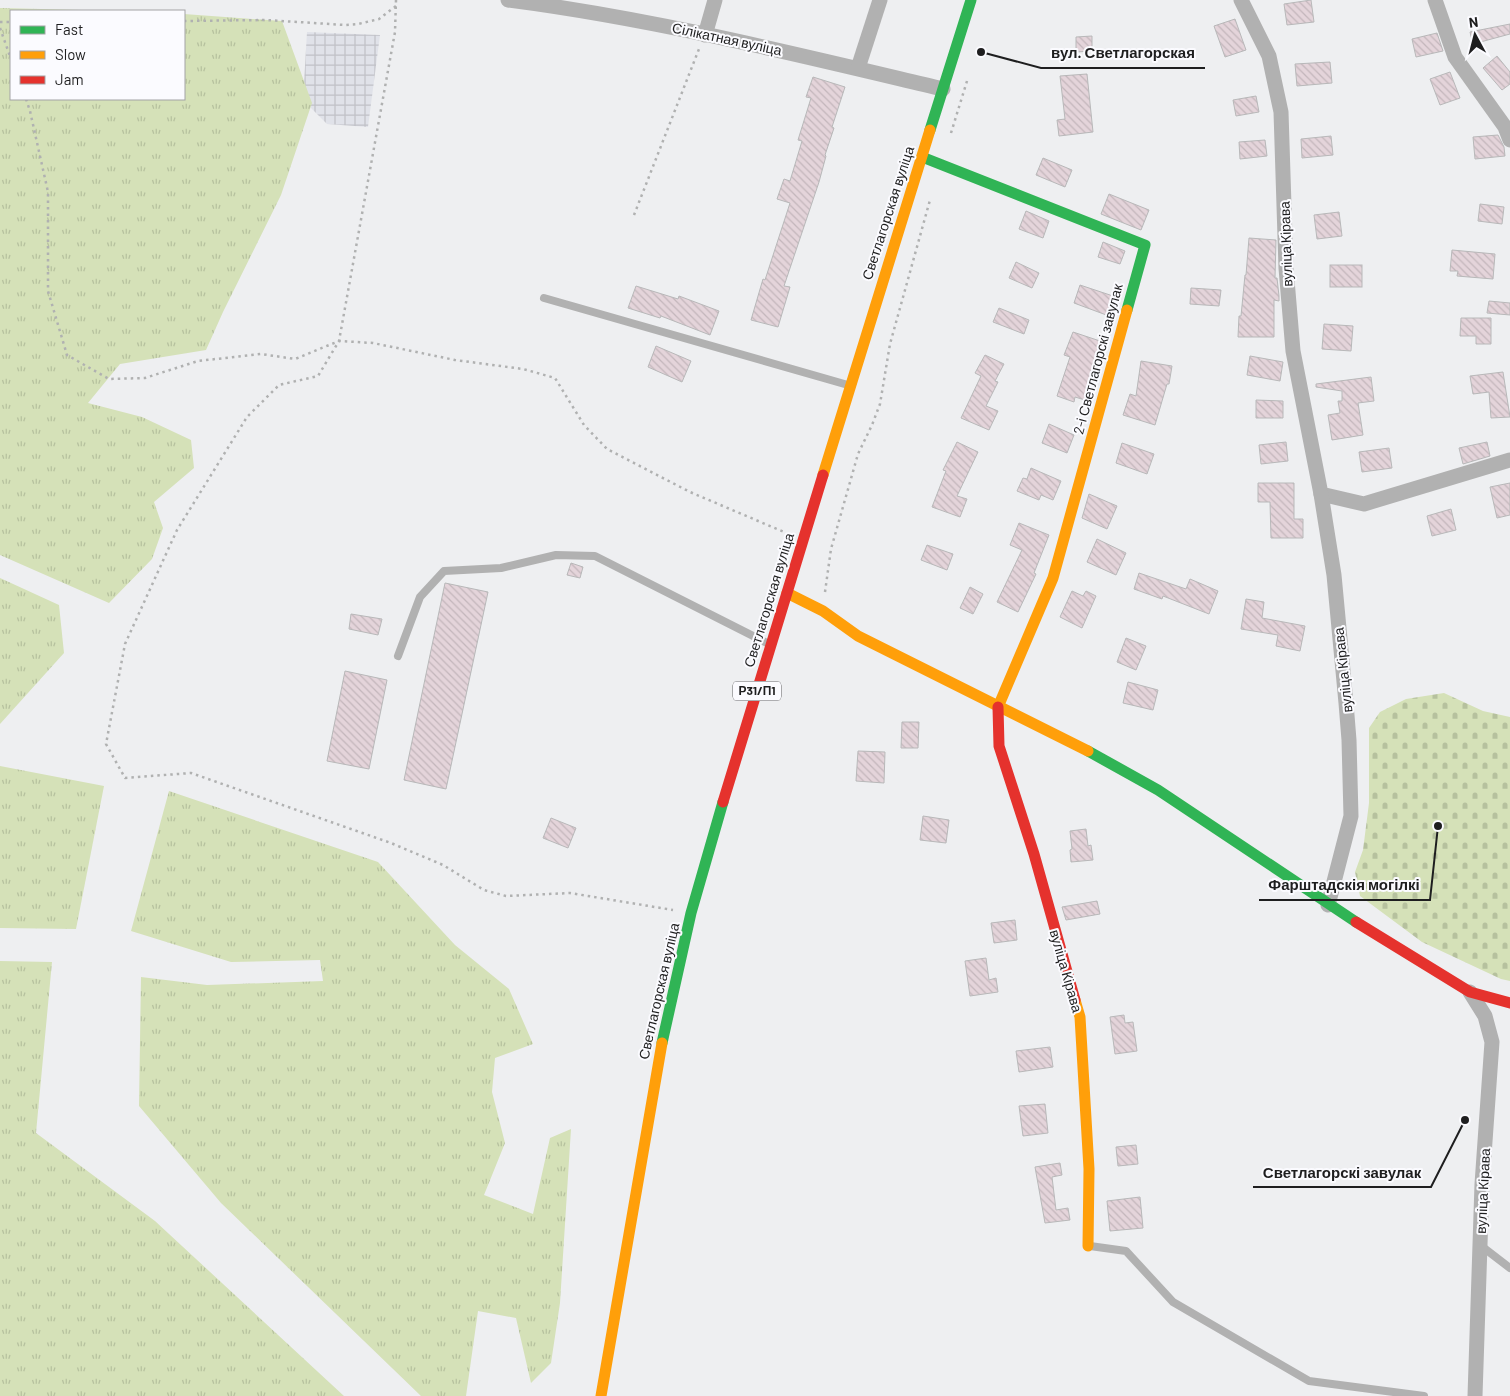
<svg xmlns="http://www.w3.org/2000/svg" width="1510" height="1396" font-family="Barlow,sans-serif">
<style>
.industrial{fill:url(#industrial-grid)}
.grass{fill:url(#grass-tufts)}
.cemetery{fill:url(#cemetery-stones)}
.building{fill:url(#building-back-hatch);stroke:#b8b8b9}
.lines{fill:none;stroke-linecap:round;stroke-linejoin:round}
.path{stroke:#b0b1b1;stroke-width:2.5;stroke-dasharray:2.5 4;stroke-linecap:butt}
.lane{stroke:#b1b1b1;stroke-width:8}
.street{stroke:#b1b1b1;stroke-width:15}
.fast{stroke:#30b455;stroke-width:11}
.slow{stroke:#ff9f0a;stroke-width:11}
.jam{stroke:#e5322d;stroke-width:11}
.labels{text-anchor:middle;stroke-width:4;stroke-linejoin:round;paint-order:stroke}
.shield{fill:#fbfbff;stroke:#606062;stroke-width:1}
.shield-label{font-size:12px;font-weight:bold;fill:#1e1e1f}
.street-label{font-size:14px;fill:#1e1e1f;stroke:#fbfbff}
.leader{fill:none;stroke:#1e1e1f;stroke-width:2}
.callout-dot{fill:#1e1e1f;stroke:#fbfbff;stroke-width:2}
.callout-label{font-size:15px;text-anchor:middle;font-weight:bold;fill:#1e1e1f;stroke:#fbfbff;stroke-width:4;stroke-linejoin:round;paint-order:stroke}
</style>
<defs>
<pattern id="industrial-grid" width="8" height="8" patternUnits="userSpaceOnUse" patternTransform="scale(1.25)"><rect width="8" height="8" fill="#e0e2e9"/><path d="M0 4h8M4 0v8" fill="none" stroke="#c0c1c7"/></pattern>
<pattern id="grass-tufts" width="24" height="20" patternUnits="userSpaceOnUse" patternTransform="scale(1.25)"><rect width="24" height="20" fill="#d5e1b8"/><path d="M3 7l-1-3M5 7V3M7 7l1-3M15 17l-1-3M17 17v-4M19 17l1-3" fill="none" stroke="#b6c19e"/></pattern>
<pattern id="cemetery-stones" width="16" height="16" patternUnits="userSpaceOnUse" patternTransform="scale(1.25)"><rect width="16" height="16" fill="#d5e1b8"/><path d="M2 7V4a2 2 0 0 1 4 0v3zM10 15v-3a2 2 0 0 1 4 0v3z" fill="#b6c19e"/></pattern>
<pattern id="building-back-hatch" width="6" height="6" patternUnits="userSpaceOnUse" patternTransform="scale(1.25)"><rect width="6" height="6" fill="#e4d4da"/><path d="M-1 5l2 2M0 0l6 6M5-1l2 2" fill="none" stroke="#c3b6bb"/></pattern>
</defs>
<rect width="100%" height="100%" fill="#eeeff1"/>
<polygon class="industrial" points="307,32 380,35 368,127 327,124 303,100"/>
<g class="grass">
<polygon points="0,8 123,11 11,11 11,99 184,99 184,14 282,21 312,103 281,195 223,312 206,350 120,364 88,403 142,417 191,440 194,468 154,502 163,528 152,559 109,603 0,555"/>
<polygon points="0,578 59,605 64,653 0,724"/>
<polygon points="0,766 104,786 76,929 0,928"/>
<polygon points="169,791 378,862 455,945 509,989 533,1044 495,1058 492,1092 505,1143 484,1195 533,1214 550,1138 571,1129 560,1303 551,1363 531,1383 516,1318 478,1311 466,1396 421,1396 221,1203 139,1106 141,977 207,985 323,981 320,960 231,962 131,931"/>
<polygon points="0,961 52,962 36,1133 155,1221 344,1396 0,1396"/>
</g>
<polygon class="cemetery" points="1444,693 1483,711 1510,717 1510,981 1501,979 1422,942 1360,896 1355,872 1363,850 1369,803 1369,728 1380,712 1406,699"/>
<g class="building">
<polygon points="1311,0 1314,22 1287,25 1284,4"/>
<polygon points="1235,19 1246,50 1225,57 1214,26"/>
<polygon points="1510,24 1510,34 1473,44 1470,32"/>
<polygon points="1437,33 1443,51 1416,57 1412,39"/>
<polygon points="1092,36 1092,51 1076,52 1076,37"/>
<polygon points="1497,56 1510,72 1510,84 1502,90 1483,68"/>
<polygon points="1330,62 1332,83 1297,86 1295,64"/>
<polygon points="1450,72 1460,98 1440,105 1430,79"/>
<polygon points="1087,74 1093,132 1059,136 1057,120 1065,119 1060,76"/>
<polygon points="813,77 845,87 832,127 834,128 825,155 826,156 819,182 784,286 790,287 778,327 751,320 763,279 765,280 790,203 777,199 784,179 790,181 802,141 798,140 811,98 806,97"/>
<polygon points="1256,96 1259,112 1236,116 1233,100"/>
<polygon points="1498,135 1504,147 1505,156 1475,159 1473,137"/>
<polygon points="1331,136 1333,155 1302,158 1301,139"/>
<polygon points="1265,140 1267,156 1240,159 1239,142"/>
<polygon points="1043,158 1072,170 1065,187 1036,175"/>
<polygon points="1109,194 1149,210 1141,230 1101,214"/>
<polygon points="1480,204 1504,207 1502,224 1478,221"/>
<polygon points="1026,211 1049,221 1043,238 1019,229"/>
<polygon points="1339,212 1342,236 1317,239 1314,215"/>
<polygon points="1249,238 1276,240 1275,278 1277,278 1279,296 1279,301 1274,300 1274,337 1238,337 1239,316 1241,316 1245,275 1246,275"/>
<polygon points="1103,242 1125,251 1120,264 1098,257"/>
<polygon points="1452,250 1495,254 1493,279 1457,276 1458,271 1450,271"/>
<polygon points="1016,262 1039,273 1032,288 1009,278"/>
<rect x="1330" y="265" width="32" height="22"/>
<polygon points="1080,285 1116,297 1109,316 1074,303"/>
<polygon points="636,286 678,299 679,296 719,311 710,335 661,316 660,318 628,308"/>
<polygon points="1191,288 1221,290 1219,306 1190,304"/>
<polygon points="1489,301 1510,303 1510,315 1487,313"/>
<polygon points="999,308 1029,320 1024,334 993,322"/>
<polygon points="1461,318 1491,318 1491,344 1476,344 1476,336 1460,336"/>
<polygon points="1324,324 1353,326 1351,351 1322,349"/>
<polygon points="1073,332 1103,342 1088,386 1090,387 1085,400 1075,397 1074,402 1057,396 1070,357 1064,355"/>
<polygon points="656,346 691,361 682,382 648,367"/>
<polygon points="985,355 1004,364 995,381 998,382 986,406 998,411 989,430 961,418 981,376 975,373"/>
<polygon points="1250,356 1283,362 1280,381 1247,375"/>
<polygon points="1141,361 1172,366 1169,384 1167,384 1155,425 1123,415 1130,394 1136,396"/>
<polygon points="1503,372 1510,417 1491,418 1489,392 1473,394 1470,376"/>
<polygon points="1371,377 1374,401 1358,403 1363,435 1332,440 1328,415 1340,413 1338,401 1342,401 1342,391 1316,387 1316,384"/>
<polygon points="1256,400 1283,401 1283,418 1256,418"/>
<polygon points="1049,424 1074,435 1067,453 1042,443"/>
<polygon points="957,442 978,452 957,496 967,499 960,517 932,507 946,471 943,470"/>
<polygon points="1286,442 1288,461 1261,464 1259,445"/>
<polygon points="1487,442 1490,456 1463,464 1459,448"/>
<polygon points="1122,443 1154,454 1147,474 1116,463"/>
<polygon points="1389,448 1392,468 1362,472 1359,452"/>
<polygon points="1031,468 1061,481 1053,500 1041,495 1039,500 1017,491 1023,478 1027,479"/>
<polygon points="1258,483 1294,483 1294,519 1303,519 1303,538 1271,538 1270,502 1258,502"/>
<polygon points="1510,483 1510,515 1497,518 1490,487"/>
<polygon points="1089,494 1117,506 1107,529 1082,518"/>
<polygon points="1451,509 1456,530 1432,536 1427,516"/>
<polygon points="1019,523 1049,535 1034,573 1036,574 1018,612 997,602 1022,550 1010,545"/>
<polygon points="1097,539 1126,553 1116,575 1087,562"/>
<polygon points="927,545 953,554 947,570 921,560"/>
<polygon points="571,563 583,567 580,578 567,575"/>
<polygon points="1139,573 1186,589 1190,579 1218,591 1209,614 1163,596 1162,599 1134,589"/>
<polygon points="445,583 488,592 446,789 404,780"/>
<polygon points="970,587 983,594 973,614 960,608"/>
<polygon points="1072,591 1083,596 1086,591 1096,596 1082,628 1060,617"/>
<polygon points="1246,599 1264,602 1262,618 1305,626 1300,651 1276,646 1278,635 1241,629"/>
<polygon points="351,614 382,619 378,635 349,629"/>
<polygon points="1126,638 1146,646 1136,670 1117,662"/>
<polygon points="345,671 387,680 369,769 327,761"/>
<polygon points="1128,682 1158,690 1153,710 1123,703"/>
<polygon points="902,722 919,722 918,748 901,748"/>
<polygon points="858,751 885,752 884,783 856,781"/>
<polygon points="923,816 949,820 946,843 920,840"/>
<polygon points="551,818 576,828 568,848 543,838"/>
<polygon points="1086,829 1088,846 1091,845 1093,860 1071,862 1070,850 1072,849 1070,831"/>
<polygon points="1097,901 1100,914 1066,920 1062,907"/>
<polygon points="1015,920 1017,940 994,943 991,923"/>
<polygon points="986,958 989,980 996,978 998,992 970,996 965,961"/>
<polygon points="1124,1015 1125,1023 1133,1022 1137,1051 1115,1054 1110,1017"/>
<polygon points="1050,1047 1053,1067 1019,1072 1016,1051"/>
<polygon points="1045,1104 1048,1133 1023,1136 1019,1106"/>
<polygon points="1136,1145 1138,1164 1118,1166 1116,1147"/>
<polygon points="1060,1163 1062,1175 1052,1177 1056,1210 1068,1208 1070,1220 1045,1223 1035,1167"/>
<polygon points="1140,1197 1143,1228 1110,1231 1107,1201"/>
</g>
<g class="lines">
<g class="path">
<polyline points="396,0 395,32 339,341 318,376 279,385 247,417 177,530 125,644 106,744 125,778 191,773 391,843 443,865 484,890 506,896 570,893 673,910"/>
<polyline points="184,21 266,20 345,25 358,24 379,19 396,6"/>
<polyline points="0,22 11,22"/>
<polyline points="0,28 11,59"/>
<polyline points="26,99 30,111 48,192 48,291 67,355 109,379 145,378 198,361 261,354 295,359 339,341 373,343 455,360 523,369 555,378 584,425 607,449 690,492 784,532"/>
<polyline points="951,133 967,81"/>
<polyline points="634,215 699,49"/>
<polyline points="825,592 831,549 858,454 872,425 880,404 890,344 930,200"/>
</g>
<g class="lane">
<polyline points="544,298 848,385"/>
<polyline points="398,656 420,597 444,571 501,568 556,555 595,556 769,644"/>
<polyline points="1480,1245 1510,1268"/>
<polyline points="1090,1246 1126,1251 1173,1302 1309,1381 1424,1396"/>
</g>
<g class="street">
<path d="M 508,0 C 655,19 799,55 943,89"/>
<polyline points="1241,0 1269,56 1281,112 1286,268 1293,351 1321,494 1364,504 1510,460"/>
<polyline points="1435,0 1455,57 1505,127 1510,140"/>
<polyline points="705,35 715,0"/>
<polyline points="858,68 880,0"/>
<polyline points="1321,494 1334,575 1346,703 1349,740 1351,816 1328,905"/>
<polyline points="1470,992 1485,1016 1492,1042 1482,1184 1475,1396"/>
</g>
<g class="fast">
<polyline points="930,130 971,0"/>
<polyline points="922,157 1145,245 1127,310"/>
<polyline points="1088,751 1158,790 1356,922"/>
<polyline points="662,1043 691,913 723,802"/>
</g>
<g class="slow">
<polyline points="823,475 930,130"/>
<polyline points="787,593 823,611 858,636 1088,751"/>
<polyline points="998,707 1053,578 1127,310"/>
<polyline points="1075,1000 1080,1017 1089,1169 1088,1246"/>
<polyline points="601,1396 662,1043"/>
</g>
<g class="jam">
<polyline points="998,707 999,746 1034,854 1075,1000"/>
<polyline points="723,802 823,475"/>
<polyline points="1356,922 1470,992 1510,1003"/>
</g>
</g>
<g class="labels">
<rect class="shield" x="733" y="681.5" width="48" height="19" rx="4"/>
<g class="shield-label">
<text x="757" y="695">Р31/П1</text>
</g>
<g class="street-label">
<text transform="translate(727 39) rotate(12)" y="5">Сілікатная вуліца</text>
<text transform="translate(888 213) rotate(-72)" y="5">Светлагорская вуліца</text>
<text transform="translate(1286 244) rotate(-92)" y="5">вуліца Кірава</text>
<text transform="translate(1098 359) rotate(-75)" y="5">2-і Светлагорскі завулак</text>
<text transform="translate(769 600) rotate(-73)" y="5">Светлагорская вуліца</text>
<text transform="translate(1343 670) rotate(-96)" y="5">вуліца Кірава</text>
<text transform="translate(1066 971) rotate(74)" y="5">вуліца Кірава</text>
<text transform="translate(659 991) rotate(-77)" y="5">Светлагорская вуліца</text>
<text transform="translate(1483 1191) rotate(-87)" y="5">вуліца Кірава</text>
</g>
</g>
<path class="leader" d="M981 52L1041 68H1205M1438 826L1430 900H1259M1465 1120L1431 1187H1253"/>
<g class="callout-dot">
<circle cx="981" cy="52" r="5"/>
<circle cx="1438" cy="826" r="5"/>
<circle cx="1465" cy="1120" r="5"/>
</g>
<g class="callout-label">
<text x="1123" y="58">вул. Светлагорская</text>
<text x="1344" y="890">Фарштадскія могілкі</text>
<text x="1342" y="1178">Светлагорскі завулак</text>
</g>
<rect x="10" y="10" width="175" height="90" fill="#fbfbff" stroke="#a3a3a5"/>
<rect x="20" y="26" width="25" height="8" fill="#30b455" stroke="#a3a3a5"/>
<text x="55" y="35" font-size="15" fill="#1e1e1f">Fast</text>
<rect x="20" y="51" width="25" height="8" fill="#ff9f0a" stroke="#a3a3a5"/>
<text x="55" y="60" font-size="15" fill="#1e1e1f">Slow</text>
<rect x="20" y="76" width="25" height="8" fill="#e5322d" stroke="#a3a3a5"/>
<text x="55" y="85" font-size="15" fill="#1e1e1f">Jam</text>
<g transform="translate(1475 35) rotate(353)" stroke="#fbfbff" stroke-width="4" paint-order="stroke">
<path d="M0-4L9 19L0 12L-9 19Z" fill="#1e1e1f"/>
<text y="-8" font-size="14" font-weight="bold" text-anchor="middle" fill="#1e1e1f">N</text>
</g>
</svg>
